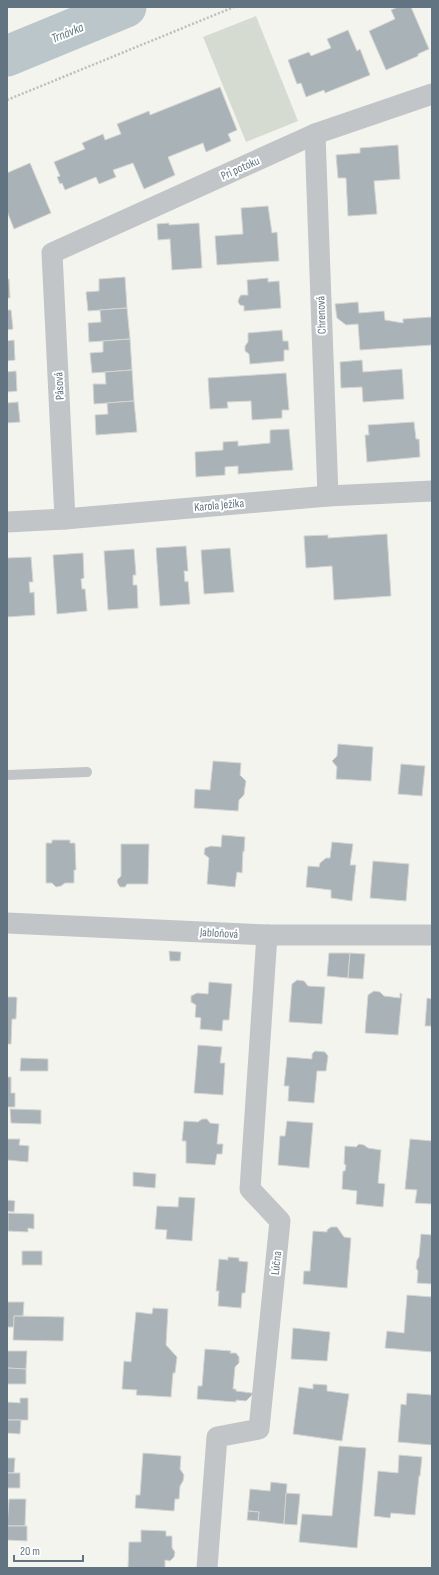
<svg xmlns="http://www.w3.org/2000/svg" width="439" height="1575" font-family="'Sofia Sans Condensed',sans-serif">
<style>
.green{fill:#d5dbd0}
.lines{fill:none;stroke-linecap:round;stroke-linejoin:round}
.river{stroke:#bac6ca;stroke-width:41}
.building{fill:#a9b2b6;stroke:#d5d5d2}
.path{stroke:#bbbdbf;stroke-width:2.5;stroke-dasharray:2 2;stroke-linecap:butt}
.service{stroke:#c1c5c8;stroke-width:10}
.minor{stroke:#c1c5c8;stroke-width:21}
.labels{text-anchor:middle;stroke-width:4;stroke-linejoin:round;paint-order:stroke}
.street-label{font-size:12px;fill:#627481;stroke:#fff}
.water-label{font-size:13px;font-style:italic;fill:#5e777f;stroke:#fff}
</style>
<rect width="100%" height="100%" fill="#f4f4ef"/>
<polygon class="green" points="256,16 298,121 246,142 203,37"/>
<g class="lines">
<polyline class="river" points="7,56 126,7"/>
</g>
<g class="building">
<polygon points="398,7 411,7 429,49 418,54 418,56 386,70 369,31 395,19 391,10"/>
<polygon points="348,30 357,51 360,49 370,75 325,93 324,90 306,97 301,83 297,84 288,60 309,52 311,56 331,48 327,39"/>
<polygon points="220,87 237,130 228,134 231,141 206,152 203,143 168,157 175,175 144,189 133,163 113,170 116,177 99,184 96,177 65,190 62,183 60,184 57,177 60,176 54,162 85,149 82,143 103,134 105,140 121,134 117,124 149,111 150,115"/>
<polygon points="398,145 400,179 374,181 377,214 348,216 346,178 338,178 336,155 360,153 360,148"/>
<polygon points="30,163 51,213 14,229 7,211 7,173"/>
<polygon points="268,206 272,233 277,232 279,261 217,265 215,236 243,234 241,208"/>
<polygon points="169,223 169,225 199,223 202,268 172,270 170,239 158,240 157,224"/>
<polygon points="125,277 127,308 88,311 86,292 99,291 99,279"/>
<polygon points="268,278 268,282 279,281 281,308 244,311 244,306 240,305 238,302 239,298 241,295 248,295 247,280"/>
<polygon points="7,279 9,279 10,298 7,298"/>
<polygon points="358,302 359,313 384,311 385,320 403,323 403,319 432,317 432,345 360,350 358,324 346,325 337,318 335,304"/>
<polygon points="127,308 130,339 89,342 88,323 101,322 100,310"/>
<polygon points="7,310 11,310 13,329 7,330"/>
<polygon points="282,330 283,341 288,341 289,350 284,350 284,361 250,364 249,354 245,351 245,346 248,342 248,333"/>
<polygon points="130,339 132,370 92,373 90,353 103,352 103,341"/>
<polygon points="14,340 15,360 7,361 7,341"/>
<polygon points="362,360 363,372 402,369 404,399 363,402 362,387 341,388 340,362"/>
<polygon points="132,370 134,401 94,404 93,384 106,384 105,372"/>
<polygon points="16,371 17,391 7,392 7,372"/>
<polygon points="286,373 289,410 282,410 282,418 252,420 251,401 227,402 228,408 210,409 208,378"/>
<polygon points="134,401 137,432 96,435 95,415 108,414 107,403"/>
<polygon points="18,402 20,422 7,423 7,403"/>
<polygon points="414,422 416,439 419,439 420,457 367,462 365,435 369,435 368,425"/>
<polygon points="289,429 293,470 238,474 238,466 225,467 225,475 196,477 195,452 223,450 223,442 238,441 238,446 270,443 270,430"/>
<polygon points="387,534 391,596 334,600 332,566 306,568 304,536 328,535 328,538"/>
<polygon points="186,546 188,571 184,571 185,582 188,581 190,604 160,606 156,548"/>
<polygon points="230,548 234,592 204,594 201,550"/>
<polygon points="134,549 136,575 133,575 133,585 137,585 138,608 108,610 104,551"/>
<polygon points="83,553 84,578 81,579 82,589 85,589 87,611 57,614 53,555"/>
<polygon points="31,557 33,582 29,582 30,593 34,592 35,615 7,617 7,558"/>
<polygon points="338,744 373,747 371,781 336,779 337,767 332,761 337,756"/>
<polygon points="213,761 241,763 240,775 246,781 245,787 244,795 239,800 238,811 194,808 195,789 210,790"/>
<polygon points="401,764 425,766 422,796 398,794"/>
<polygon points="222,835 245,837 244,852 243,851 242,873 237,872 235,887 207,884 209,858 204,854 205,848 211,846 221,847"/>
<polygon points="52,840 70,840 70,843 75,843 76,870 74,870 74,883 65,883 61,886 56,887 52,883 46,883 46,843 52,843"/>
<polygon points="332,842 353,844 350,865 356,865 352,901 331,898 331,890 306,887 308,866 319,867 320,863 326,858 330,858"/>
<polygon points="121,844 149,844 148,884 127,884 125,887 120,887 118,884 117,880 121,876"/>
<polygon points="373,861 409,864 406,901 370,898"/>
<polygon points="169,951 181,952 180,961 170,961"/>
<polygon points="329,953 350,953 348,978 327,976"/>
<polygon points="350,953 365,954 363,979 348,978"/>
<polygon points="297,980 304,981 308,986 325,987 322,1024 289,1022 292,984"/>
<polygon points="209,982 232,984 229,1020 223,1020 222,1031 200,1029 201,1018 195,1017 196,1005 191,1002 191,996 197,993 208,994"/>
<polygon points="374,991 380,992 384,996 400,998 400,993 402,994 398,1035 365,1033 368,995"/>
<polygon points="7,997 16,997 17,998 16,1019 12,1019 11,1044 7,1044"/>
<polygon points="427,998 432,999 432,1026 425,1026"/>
<polygon points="198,1045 222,1047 220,1063 225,1063 223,1095 194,1093"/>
<polygon points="315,1051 325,1052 328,1056 326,1071 317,1071 314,1103 288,1101 289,1086 284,1086 287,1057 312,1059 312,1054"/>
<polygon points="21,1058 48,1059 48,1071 20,1071"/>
<polygon points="7,1077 11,1077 11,1093 15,1093 15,1107 7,1107"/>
<polygon points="10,1109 41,1110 41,1124 11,1123"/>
<polygon points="202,1119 207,1119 210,1123 219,1124 217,1144 223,1144 223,1145 222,1154 217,1154 215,1165 186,1163 186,1141 182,1141 184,1121 198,1122"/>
<polygon points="287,1121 313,1123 309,1168 278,1165 280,1136 285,1136"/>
<polygon points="7,1139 20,1139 19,1145 29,1146 28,1162 7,1160"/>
<polygon points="410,1139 432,1141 432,1204 415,1203 417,1190 405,1189"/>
<polygon points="359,1144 364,1145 368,1148 381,1150 378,1183 385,1184 383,1207 356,1204 357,1191 342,1189 343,1171 345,1171 346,1165 344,1164 345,1146 356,1147"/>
<polygon points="133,1172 156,1174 155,1188 133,1186"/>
<polygon points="179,1197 195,1198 192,1241 166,1239 167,1230 155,1229 157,1206 178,1207"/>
<polygon points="7,1200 15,1201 14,1212 7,1211"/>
<polygon points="8,1213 34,1214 34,1229 28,1228 28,1232 8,1231"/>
<polygon points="331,1227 337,1227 344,1237 351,1238 347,1288 303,1284 304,1271 310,1271 313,1231 327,1232 327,1230"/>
<polygon points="421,1234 432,1235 432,1284 417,1283 418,1271 416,1268 417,1260 419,1257"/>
<rect x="22" y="1251" width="20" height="14"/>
<polygon points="228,1257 239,1258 239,1261 248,1262 245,1293 242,1293 241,1308 218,1306 219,1291 216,1291 219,1259 228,1260"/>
<polygon points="407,1295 432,1297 432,1352 385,1348 387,1331 404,1333"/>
<polygon points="7,1302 24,1302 23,1316 14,1316 14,1327 7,1327"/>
<polygon points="153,1308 168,1309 166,1345 177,1357 175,1373 173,1373 171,1397 136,1395 137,1390 122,1389 124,1361 131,1362 136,1312 152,1314"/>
<polygon points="14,1316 64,1317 63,1341 13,1340"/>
<polygon points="293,1328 330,1332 327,1361 291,1359"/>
<polygon points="205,1349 231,1351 230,1353 236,1353 239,1357 239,1363 235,1367 233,1389 236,1389 236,1391 252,1393 252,1395 246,1401 236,1400 236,1402 197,1399 198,1386 202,1386"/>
<polygon points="7,1351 27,1351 26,1369 7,1368"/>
<polygon points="7,1368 26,1369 26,1384 7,1384"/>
<polygon points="313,1384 327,1385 327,1391 349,1394 342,1441 293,1434 299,1387 313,1389"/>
<polygon points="407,1393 432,1395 432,1445 398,1442 401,1404 406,1405"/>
<polygon points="20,1398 28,1398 28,1420 7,1420 7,1402 20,1403"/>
<polygon points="7,1420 21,1420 20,1434 7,1433"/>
<polygon points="339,1446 366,1448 357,1548 299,1542 302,1514 332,1516"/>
<polygon points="143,1453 181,1456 180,1469 184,1475 183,1481 180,1486 179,1499 175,1499 174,1511 135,1508 136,1495 140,1495"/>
<polygon points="399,1455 422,1457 420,1476 419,1476 415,1515 391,1513 390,1518 374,1516 378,1471 398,1473"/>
<polygon points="7,1458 15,1458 14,1473 7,1473"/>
<rect x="7" y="1473" width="13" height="15"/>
<polygon points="271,1482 287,1484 284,1524 258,1521 259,1512 248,1511 250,1489 270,1491"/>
<polygon points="286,1493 300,1494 297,1525 284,1524"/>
<polygon points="9,1499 26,1499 25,1526 7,1526"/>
<polygon points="248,1511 259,1512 258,1521 247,1520"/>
<polygon points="7,1526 27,1526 27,1541 7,1540"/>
<polygon points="141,1530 166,1531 166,1536 172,1536 172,1548 175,1552 174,1557 170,1561 165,1560 165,1568 128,1568 129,1542 141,1542"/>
</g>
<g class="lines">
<polyline class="path" points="7,100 234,7"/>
<polyline class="service" points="7,775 87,772"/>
<g class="minor">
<polyline points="315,134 328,496"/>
<polyline points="65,519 52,253 315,134 432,94"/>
<polyline points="7,522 65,519 328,496 432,491"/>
<polyline points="7,923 267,935 432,935"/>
<polyline points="207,1568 217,1437 259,1429 280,1221 250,1189 267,935"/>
</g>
</g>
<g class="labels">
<g class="street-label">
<text transform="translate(240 168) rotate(-24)" y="4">Pri potoku</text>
<text transform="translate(321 315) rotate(-92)" y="4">Chrenová</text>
<text transform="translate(59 386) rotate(-93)" y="4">Pásová</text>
<text transform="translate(219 505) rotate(-5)" y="4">Karola Ježíka</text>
<text transform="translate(219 933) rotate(3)" y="4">Jabloňová</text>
<text transform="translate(276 1263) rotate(-84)" y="4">Lúčna</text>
</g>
<g class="water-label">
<text transform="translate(67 32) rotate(-22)" y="5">Trnávka</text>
</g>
</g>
<rect width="439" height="1575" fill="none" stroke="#627481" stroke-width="16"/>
<path d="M14 1555v6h69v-6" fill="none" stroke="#627481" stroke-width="2"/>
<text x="20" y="1555" font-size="12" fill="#627481" stroke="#ffffff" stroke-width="3" paint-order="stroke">20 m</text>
</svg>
